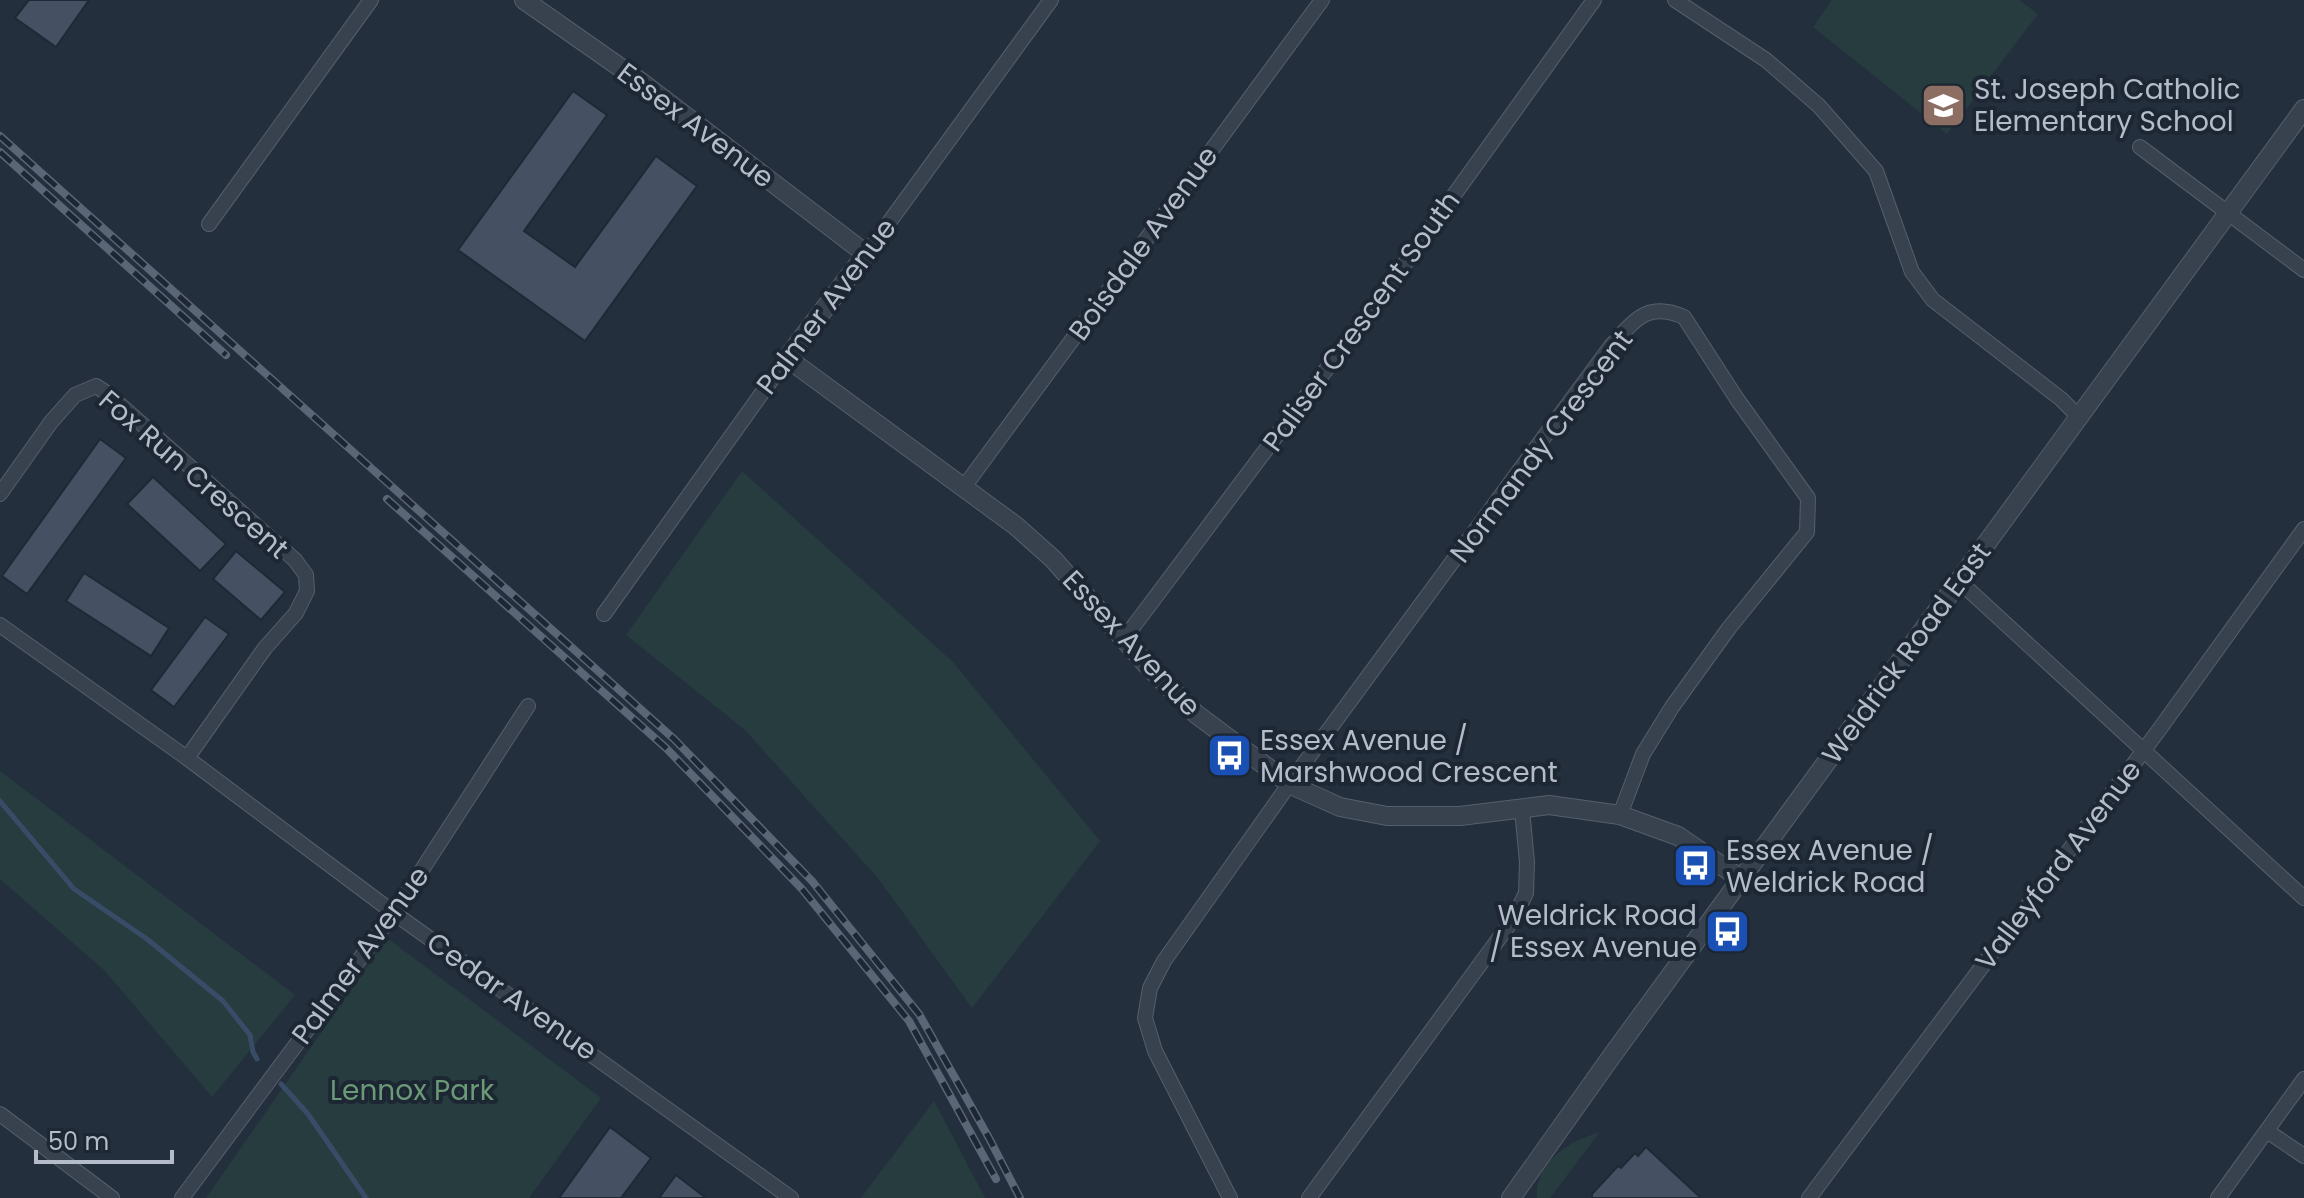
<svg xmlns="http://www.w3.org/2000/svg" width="2304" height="1198" font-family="Poppins,sans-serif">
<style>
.green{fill:#263c3f}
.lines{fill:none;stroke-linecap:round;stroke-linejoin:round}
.stream{stroke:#394c67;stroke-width:5}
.building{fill:#455162;stroke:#1f2835;stroke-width:2}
.minor-casing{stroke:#565f6c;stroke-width:16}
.tertiary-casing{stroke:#565f6c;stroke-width:20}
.minor{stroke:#38414e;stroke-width:14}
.tertiary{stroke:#38414e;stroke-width:18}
.rail-casing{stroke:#5a6575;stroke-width:8}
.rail{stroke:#1d2633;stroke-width:5;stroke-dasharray:15;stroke-linecap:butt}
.labels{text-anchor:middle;stroke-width:8;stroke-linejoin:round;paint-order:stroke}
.poi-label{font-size:28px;fill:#b4bcc9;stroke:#1d2633;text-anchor:start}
.street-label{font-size:28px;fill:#b4bcc9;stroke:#1d2633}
.park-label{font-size:28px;fill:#6b9a76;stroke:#1d2633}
</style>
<rect width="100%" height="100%" fill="#242f3e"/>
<g class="green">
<polygon points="1832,0 2019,0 2038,14 1947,134 1813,27"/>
<polygon points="742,471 953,662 1100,841 972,1008 877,877 745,730 626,635"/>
<polygon points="0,771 295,995 212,1097 105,971 0,879"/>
<polygon points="387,938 601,1098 529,1198 206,1198"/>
<polygon points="934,1101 985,1198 861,1198"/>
<path d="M 1599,1133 L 1550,1198 L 1537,1198 C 1533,1165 1570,1139 1599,1133 Z"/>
</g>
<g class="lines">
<g class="stream">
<polyline points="0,801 74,889 147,939 223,1001 250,1035 253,1052 257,1059"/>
<polyline points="281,1084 308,1114 366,1198"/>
</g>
</g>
<g class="building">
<polygon points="29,0 89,0 56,47 15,18"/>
<polygon points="573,91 607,115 524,231 575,267 656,156 697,186 585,341 458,250"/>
<polygon points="100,439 126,458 27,594 2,576"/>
<polygon points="153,477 226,544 200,571 127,504"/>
<polygon points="236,551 285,592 261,620 213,579"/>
<polygon points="84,573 169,628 151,656 66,601"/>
<polygon points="205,617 229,634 174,707 151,690"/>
<polygon points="610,1127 651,1158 621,1198 559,1198"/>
<polygon points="1646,1147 1701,1198 1592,1198 1592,1194 1618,1166 1621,1168 1635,1153 1638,1156"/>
<polygon points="676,1175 706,1198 659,1198"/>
</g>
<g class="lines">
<defs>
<g id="minor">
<polyline points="1675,0 1766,60 1819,106 1876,171 1912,272 1933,300 2061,399 2079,417"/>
<polyline points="2140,147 2304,270"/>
<polyline points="209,224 371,0"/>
<polyline points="866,254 1051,0"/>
<polyline points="964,487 1322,0"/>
<polyline points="0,494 51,422 75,395 96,386 108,394 295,560 306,575 307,591 296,613 265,648 187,758"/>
<polyline points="1959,581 2304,898"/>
<polyline points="604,614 787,358"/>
<polyline points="0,625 187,758 394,913 791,1198"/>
<polyline points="1124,639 1388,287 1594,0"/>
<polyline points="0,1114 112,1198"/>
<polyline points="2267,1131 2304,1156"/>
<polyline points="182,1198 394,913 528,706"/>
<path d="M 1230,1198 L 1155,1051 L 1145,1018 L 1150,988 L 1164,961 L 1300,769 L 1611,346 C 1635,320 1647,301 1684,317 L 1737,399 L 1808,498 L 1807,532 L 1729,628 L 1672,707 L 1643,754 L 1620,815"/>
<polyline points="1309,1198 1514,918 1526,893 1527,862 1522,809"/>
<polyline points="1809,1198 2156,734 2304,529"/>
<polyline points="2218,1198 2304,1079"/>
</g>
<g id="tertiary">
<polyline points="524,0 641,82 866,254 787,358 1016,526 1053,559 1147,665 1196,714 1291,785 1340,807 1387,816 1460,816 1549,805 1620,815 1678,836 1741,879"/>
<polyline points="1511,1198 1611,1057 2304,109"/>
</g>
</defs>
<use href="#minor" class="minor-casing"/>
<use href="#tertiary" class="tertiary-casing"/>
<use href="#minor" class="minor"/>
<use href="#tertiary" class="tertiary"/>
<defs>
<g id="rail">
<polyline points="0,136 674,739 812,881 919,1014 989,1138 1020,1198"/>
<polyline points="0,152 226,355"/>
<polyline points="387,499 666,748 802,889 909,1021 996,1179"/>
</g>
</defs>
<use href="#rail" class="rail-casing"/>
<use href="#rail" class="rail"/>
</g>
<defs>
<symbol id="school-square" viewBox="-11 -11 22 22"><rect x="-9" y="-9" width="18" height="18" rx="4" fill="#8d6e63" stroke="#1d2633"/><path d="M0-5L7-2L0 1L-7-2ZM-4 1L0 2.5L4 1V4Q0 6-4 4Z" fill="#fff"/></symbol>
<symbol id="bus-square" viewBox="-11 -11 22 22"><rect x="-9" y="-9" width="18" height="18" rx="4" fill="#1a4fb4" stroke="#1d2633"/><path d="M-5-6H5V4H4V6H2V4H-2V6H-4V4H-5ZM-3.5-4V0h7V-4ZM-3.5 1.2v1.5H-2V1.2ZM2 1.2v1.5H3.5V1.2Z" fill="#fff"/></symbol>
</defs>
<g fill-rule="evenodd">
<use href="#school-square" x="1918" y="80" width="51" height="51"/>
<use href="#bus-square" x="1204" y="730" width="51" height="51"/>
<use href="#bus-square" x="1670" y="840" width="51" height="51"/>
<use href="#bus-square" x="1702" y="906" width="51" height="51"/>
</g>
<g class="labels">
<g class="poi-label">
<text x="1974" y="99">St. Joseph Catholic<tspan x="1974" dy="32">Elementary School</tspan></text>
<text x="1260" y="750">Essex Avenue /<tspan x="1260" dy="32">Marshwood Crescent</tspan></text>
<text x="1726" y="860">Essex Avenue /<tspan x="1726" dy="32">Weldrick Road</tspan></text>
<text x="1697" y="925" text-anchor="end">Weldrick Road<tspan x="1697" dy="32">/ Essex Avenue</tspan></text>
</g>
<g class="street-label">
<text transform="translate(696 125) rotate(37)" y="10">Essex Avenue</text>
<text transform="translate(1143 243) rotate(-54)" y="10">Boisdale Avenue</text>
<text transform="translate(826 306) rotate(-53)" y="10">Palmer Avenue</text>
<text transform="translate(1361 321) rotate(-54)" y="10">Paliser Crescent South</text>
<text transform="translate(1541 446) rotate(-53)" y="10">Normandy Crescent</text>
<text transform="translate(194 474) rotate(41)" y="10">Fox Run Crescent</text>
<text transform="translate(1132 643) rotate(47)" y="10">Essex Avenue</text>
<text transform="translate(1906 653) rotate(-54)" y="10">Weldrick Road East</text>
<text transform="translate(2058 865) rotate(-53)" y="10">Valleyford Avenue</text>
<text transform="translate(360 955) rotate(-54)" y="10">Palmer Avenue</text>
<text transform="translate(512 996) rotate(35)" y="10">Cedar Avenue</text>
</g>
<g class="park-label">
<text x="412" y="1100">Lennox Park</text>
</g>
</g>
<path d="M36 1150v12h136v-12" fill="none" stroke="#b4bcc9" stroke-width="4"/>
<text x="48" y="1150" font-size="24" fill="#b4bcc9" stroke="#1d2633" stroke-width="6" paint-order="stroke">50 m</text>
</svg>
